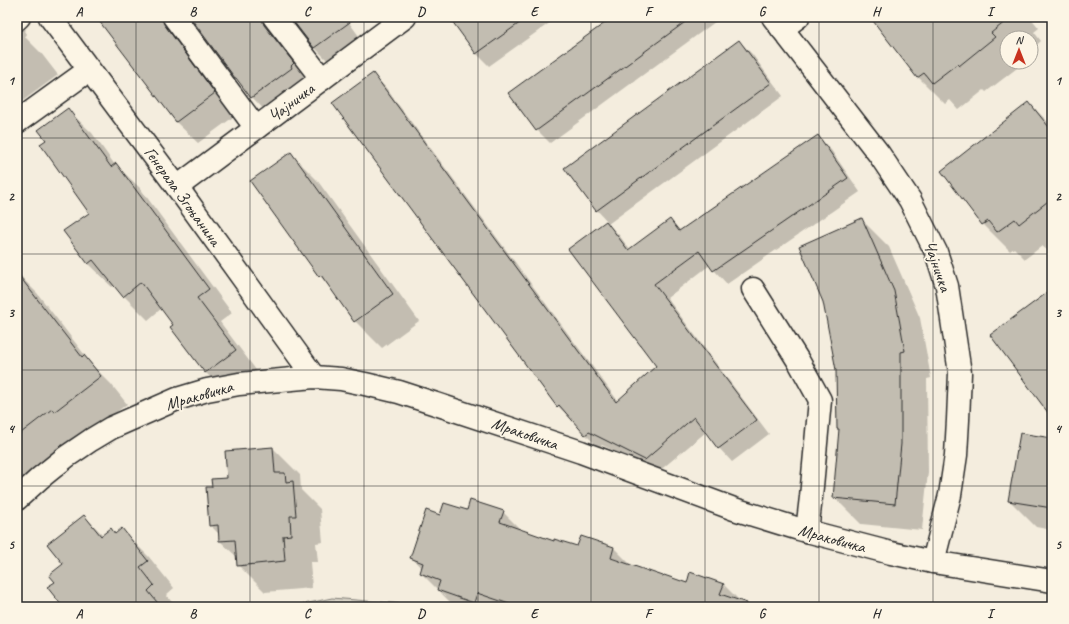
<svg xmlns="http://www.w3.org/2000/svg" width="1069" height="624" font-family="Caveat,sans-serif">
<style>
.green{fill:#d6d1c4;stroke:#807e78}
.shadow{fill:#0003}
.building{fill:#c2bdb1;stroke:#2b2b2b}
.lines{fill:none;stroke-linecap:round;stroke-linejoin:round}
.minor-casing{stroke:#2b2b2b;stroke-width:25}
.minor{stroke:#fcf5e5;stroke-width:22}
.grid{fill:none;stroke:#2b2b2b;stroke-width:1;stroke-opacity:0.55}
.labels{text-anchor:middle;stroke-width:3.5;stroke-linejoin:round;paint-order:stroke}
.street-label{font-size:17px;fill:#2b2b2b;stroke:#fcf5e5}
.neatline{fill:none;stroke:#2b2b2b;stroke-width:1.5}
.grid-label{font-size:13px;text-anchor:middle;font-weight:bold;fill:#2b2b2b}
</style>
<rect width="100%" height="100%" fill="#f4edde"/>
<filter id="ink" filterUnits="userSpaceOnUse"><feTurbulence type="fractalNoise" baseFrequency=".025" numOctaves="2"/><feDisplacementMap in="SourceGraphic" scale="8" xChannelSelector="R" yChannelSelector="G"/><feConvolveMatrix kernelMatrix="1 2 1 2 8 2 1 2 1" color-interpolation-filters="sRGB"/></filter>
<g filter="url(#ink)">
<polygon class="green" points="332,598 414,605 422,607 290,607"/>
<g class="shadow">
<polygon points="98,17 345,17 367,47 336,69 315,48 298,26 295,26 288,29 315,85 273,119 252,97 243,85 236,78 198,26 195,26 188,29 236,115 198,143 176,122"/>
<polygon points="450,17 558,17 489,66 476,53"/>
<polygon points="614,17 718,17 719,19 550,143 537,130 510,93"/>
<polygon points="880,17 1030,17 1039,28 1034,32 1041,41 1031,50 1031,38 1007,38 1007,62 1019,62 1021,65 986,92 984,90 959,110 950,100 945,104 918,77 875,21"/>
<polygon points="17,18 26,30 25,31 27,34 25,37 41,53 58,75 17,105"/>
<polygon points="739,41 752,54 783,96 608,224 619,235 630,250 670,220 681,231 818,136 831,150 860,192 727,284 714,270 710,265 667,298 769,434 732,462 719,448 706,432 658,472 602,445 599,448 586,435 572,419 571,419 558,406 373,74 386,88 618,401 658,366 569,249 607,221 597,210"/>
<polygon points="1029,103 1052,126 1052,246 1047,250 1042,246 1025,259 1014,248 1010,251 983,224"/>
<polygon points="68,110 92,133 115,165 116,165 140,188 232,313 220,322 259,374 230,396 206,373 172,327 175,325 162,308 148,320 124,296 115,285 112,287 88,264 90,213 47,140"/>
<polygon points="290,153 317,180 419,321 382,348 355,321 328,285 320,276"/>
<polygon points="862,220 889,247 920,318 931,378 927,379 928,472 922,530 861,524 834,497 840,431 838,429"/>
<polygon points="17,271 25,281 37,293 94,367 111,384 127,404 82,438 80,436 17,483"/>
<polygon points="1052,439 1052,530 1036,527 1009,500"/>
<polygon points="273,448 300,475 301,490 320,509 323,542 316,543 318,562 310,562 312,588 265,592 238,565 238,558 220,541 220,535 210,525 213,488"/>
<polygon points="468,512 503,512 521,530 554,542 578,548 582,538 614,548 632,566 687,584 723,584 741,602 755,607 455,607 421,573 422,569 411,557 440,516"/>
<polygon points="84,516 103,535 116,535 122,530 149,557 174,588 166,595 176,607 64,607 56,582 65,564"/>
</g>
<g class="building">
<polygon points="96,17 162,17 164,24 215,93 176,122"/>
<polygon points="190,17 262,17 264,25 294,63 291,66 292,68 251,98 236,78 235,78"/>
<polygon points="290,17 357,17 314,48"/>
<polygon points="449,17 528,17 476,54"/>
<polygon points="613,17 692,17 536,131 508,93"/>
<polygon points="870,17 1011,17 991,33 995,37 959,66 957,64 932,83 924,73 917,78"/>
<polygon points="739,40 771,83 596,211 564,168"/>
<polygon points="373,73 616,402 656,366 568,249 606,221 628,250 670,219 679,231 818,135 848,178 713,271 699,251 654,284 757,420 718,449 694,417 645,460 589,432 585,435 559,405 557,407 332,103"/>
<polygon points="1029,102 1052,131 1052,198 1019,224 1015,219 997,232 988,221 982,225 941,171"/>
<polygon points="68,108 111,167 116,163 209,289 197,298 236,350 205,373 170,327 173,325 141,282 123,297 93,260 88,264 63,231 89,213 40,144 46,140 38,130"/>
<polygon points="291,152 393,294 354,322 321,275 319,277 250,181"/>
<polygon points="862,218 894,291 905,351 901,352 901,444 895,504 833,498 839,429 837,429 836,370 823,302 799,246"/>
<polygon points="17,273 82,357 84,355 101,376 54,412 52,409 17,436"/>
<polygon points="1052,289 1052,418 990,335"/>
<polygon points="1020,433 1052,438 1052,508 1008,501"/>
<polygon points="273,447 275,473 285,473 286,482 293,481 296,516 290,516 291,535 283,536 285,561 237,566 235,540 219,541 218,525 209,526 206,487 212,487 211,479 227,478 225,451"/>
<polygon points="470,500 504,511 500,522 554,541 554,539 577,546 581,536 614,547 611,558 663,576 664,575 687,583 690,572 724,584 720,594 747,603 746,607 518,607 477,593 474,603 437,590 440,581 420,573 423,563 410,558 426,510 440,515 444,503 467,510"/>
<polygon points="84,515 101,536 111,528 115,534 122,528 148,561 140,567 154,585 148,591 161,607 63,607 47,587 55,582 49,575 63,564 47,544"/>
</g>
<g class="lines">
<defs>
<g id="minor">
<polyline points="50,17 177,187 314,377"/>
<polyline points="174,17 256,128"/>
<polyline points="274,17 322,79"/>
<polyline points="773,17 879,154 910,200 936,252 947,286 960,373 958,420 956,455 950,495 933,562"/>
<polyline points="17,19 19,17"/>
<polyline points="782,29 798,17"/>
<polyline points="17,122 89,70"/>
<polyline points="177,187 405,17"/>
<polyline points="753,289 799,362 820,400 811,497 807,531"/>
<polyline points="17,499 40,478 66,457 91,440 111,428 177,399 207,390 239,384 314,377 341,379 365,384 399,392 439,405 581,452 734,509 799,529 891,553 933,562 1052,581"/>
</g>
</defs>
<use href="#minor" class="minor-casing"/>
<use href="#minor" class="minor"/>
</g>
</g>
<path class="grid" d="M 136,17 L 136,607M 250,17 L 250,607M 364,17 L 364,607M 478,17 L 478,607M 591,17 L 591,607M 705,17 L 705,607M 819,17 L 819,607M 933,17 L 933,607M 17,138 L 1052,138M 17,254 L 1052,254M 17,370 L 1052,370M 17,486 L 1052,486"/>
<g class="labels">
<g class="street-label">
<text transform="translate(291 102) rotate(-37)" y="6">Чајничка</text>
<text transform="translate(183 196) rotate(54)" y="6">Генерала Згоњанина</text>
<text transform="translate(938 266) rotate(71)" y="6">Чајничка</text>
<text transform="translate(199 395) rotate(-16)" y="6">Мраковичка</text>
<text transform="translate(525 433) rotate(19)" y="6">Мраковичка</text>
<text transform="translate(832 538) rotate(15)" y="6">Мраковичка</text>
</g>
</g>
<rect width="1069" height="624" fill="none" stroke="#fcf5e5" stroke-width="44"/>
<g transform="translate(1019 50)"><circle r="19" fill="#fcf5e5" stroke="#a8a49b"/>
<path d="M0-3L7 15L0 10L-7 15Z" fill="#c8321e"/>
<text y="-6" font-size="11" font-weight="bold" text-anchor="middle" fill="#2b2b2b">N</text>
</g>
<rect x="22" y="22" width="1025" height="580" class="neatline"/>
<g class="grid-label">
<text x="79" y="16">A</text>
<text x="193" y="16">B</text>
<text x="307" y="16">C</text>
<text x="421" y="16">D</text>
<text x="534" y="16">E</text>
<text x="648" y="16">F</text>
<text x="762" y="16">G</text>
<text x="876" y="16">H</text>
<text x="990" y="16">I</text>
<text x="11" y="85">1</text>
<text x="1058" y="85">1</text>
<text x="11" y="201">2</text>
<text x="1058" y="201">2</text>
<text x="11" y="317">3</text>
<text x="1058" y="317">3</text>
<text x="11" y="433">4</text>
<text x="1058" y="433">4</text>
<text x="11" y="549">5</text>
<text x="1058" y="549">5</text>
<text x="79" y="618">A</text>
<text x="193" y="618">B</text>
<text x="307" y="618">C</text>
<text x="421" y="618">D</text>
<text x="534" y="618">E</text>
<text x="648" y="618">F</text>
<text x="762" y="618">G</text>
<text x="876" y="618">H</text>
<text x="990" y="618">I</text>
</g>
</svg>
